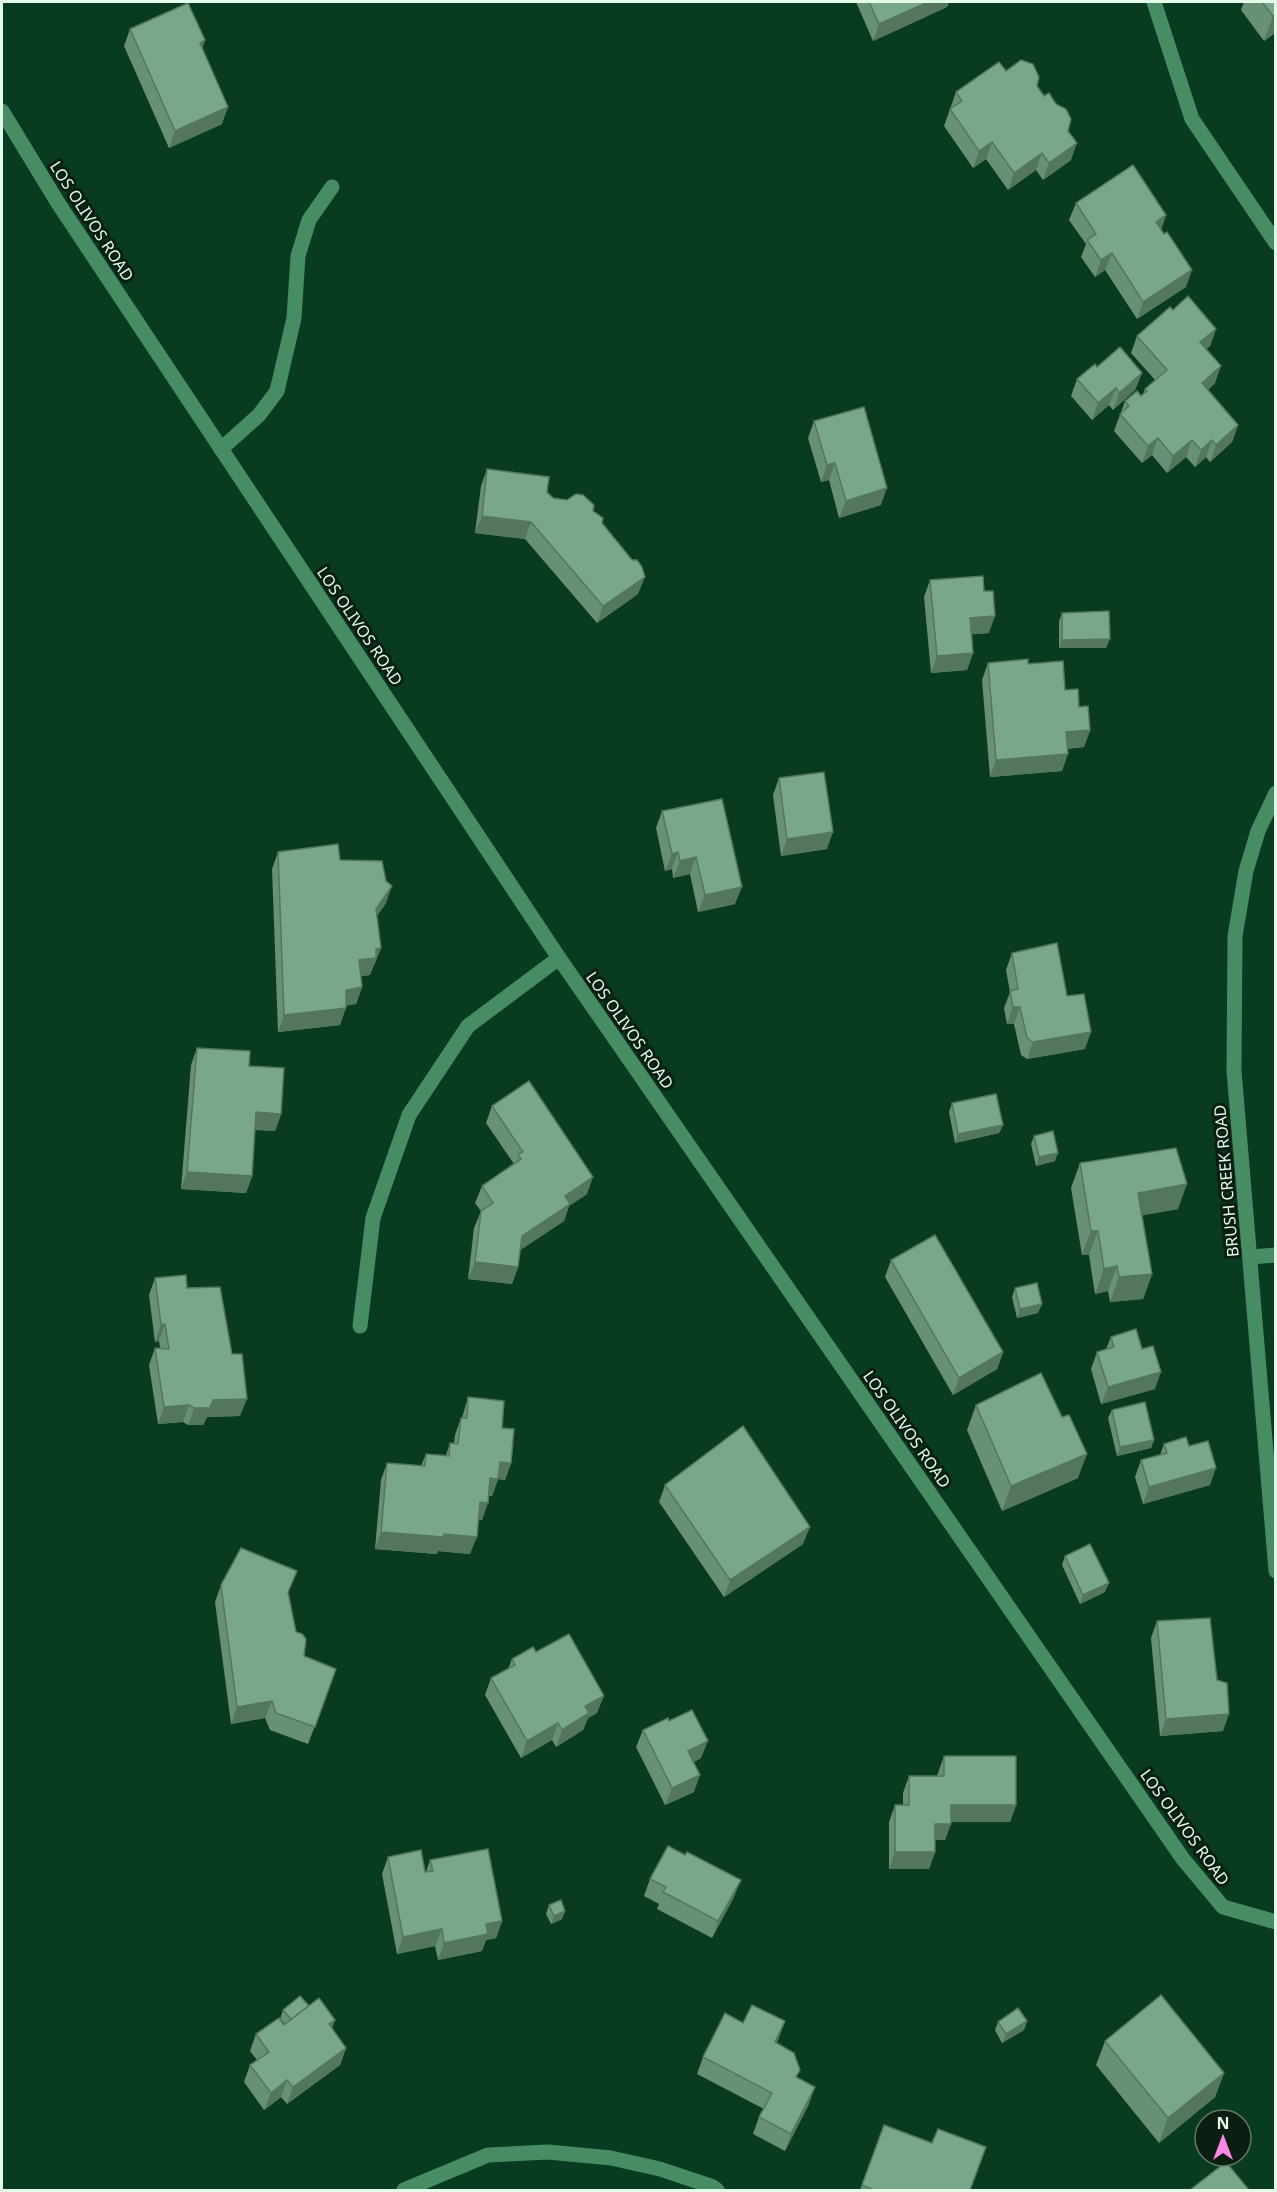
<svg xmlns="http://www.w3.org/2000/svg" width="1277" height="2192" font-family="'Noto Sans',sans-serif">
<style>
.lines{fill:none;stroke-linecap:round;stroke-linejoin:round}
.minor{stroke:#478c62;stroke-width:15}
.wall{fill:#679075}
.shaded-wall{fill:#54765f}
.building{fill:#78a888;stroke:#54765f;stroke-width:1.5}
.labels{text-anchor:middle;stroke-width:6;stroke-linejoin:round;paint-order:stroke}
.street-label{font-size:16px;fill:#e3fcea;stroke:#0a1e12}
</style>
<rect width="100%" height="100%" fill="#093b21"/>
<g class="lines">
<g class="minor">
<polyline points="1154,2 1192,119 1276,243"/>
<polyline points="2,111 58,203 559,958 1183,1859 1223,1907 1276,1922"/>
<polyline points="221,449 259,415 277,391 294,318 298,256 309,220 332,187"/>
<polyline points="1276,793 1258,831 1246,871 1235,936 1234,1071 1276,1571"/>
<polyline points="1251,1257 1276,1255"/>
<polyline points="360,1326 373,1218 409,1115 468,1026 559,958"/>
<polyline points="404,2190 488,2155 548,2152 611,2158 660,2169 711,2186 717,2190"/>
</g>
</g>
<g class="wall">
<polygon points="856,2 949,2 947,7 873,41"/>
<polygon points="1244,2 1275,2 1275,33 1264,41 1241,10"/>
<polygon points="130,29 205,40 202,49 222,124 169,148 124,46"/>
<polygon points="1006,71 1037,86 1068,131 1071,160 1043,180 1036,170 1008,190 986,159 973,168 944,126 956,92"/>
<polygon points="1076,203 1166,215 1161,230 1186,287 1137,319 1105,270 1095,277 1081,257 1086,244 1069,220"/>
<polygon points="1173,310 1216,329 1210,346 1206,349 1215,383 1208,390 1238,425 1232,442 1210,462 1206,457 1195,467 1186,457 1167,473 1152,455 1142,463 1114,431 1125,401 1141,396 1143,394 1145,389 1155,380 1131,353 1137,336"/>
<polygon points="1097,367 1142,373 1135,390 1113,410 1109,405 1092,420 1071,396 1077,379"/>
<polygon points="814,421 881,505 839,518 829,480 821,482 808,438"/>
<polygon points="487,469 547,492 553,498 593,511 602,523 638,594 597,623 525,539 475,533 481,486"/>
<polygon points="930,580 989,633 972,634 973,653 967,670 931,673 924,597"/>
<polygon points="1062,613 1106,648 1059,648 1059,621"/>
<polygon points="988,663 1028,664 1065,690 1079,707 1090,730 1084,747 1067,749 1062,771 990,777 982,680"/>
<polygon points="779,778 827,849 781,856 773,795"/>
<polygon points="662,811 735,904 698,912 690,874 673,878 672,869 665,871 656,828"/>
<polygon points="278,852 340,860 386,903 377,916 381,948 374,965 373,965 370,975 361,976 362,987 356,1004 346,1005 340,1025 278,1032 272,869"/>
<polygon points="1012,953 1067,996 1085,1049 1027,1059 1021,1055 1014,1024 1007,1024 1004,1008 1010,992 1006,970"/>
<polygon points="197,1048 249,1066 281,1114 275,1131 255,1130 252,1176 246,1193 181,1189 191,1065"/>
<polygon points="952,1103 1003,1125 999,1133 955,1143 949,1112"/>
<polygon points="492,1106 587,1194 569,1206 564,1221 520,1250 518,1267 512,1284 468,1279 474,1228 481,1211 475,1203 482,1186 514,1164 486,1123"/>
<polygon points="1034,1136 1055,1161 1036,1166 1031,1144"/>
<polygon points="1080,1163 1178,1209 1142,1215 1152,1274 1143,1299 1110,1302 1108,1291 1095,1294 1089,1255 1082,1255 1071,1188"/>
<polygon points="891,1260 1003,1352 997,1369 953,1395 885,1277"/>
<polygon points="155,1278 187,1288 240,1416 207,1417 203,1425 188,1425 183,1422 158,1424 149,1365 155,1348 160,1348 159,1341 155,1342 149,1295"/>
<polygon points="1015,1288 1038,1313 1017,1318 1012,1297"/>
<polygon points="1111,1337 1155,1389 1101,1404 1091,1369 1097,1352 1106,1349"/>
<polygon points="468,1397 502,1428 511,1463 505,1480 498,1479 492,1496 488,1496 482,1520 478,1519 470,1554 438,1551 437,1554 375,1549 381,1480 387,1463 421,1466 426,1454 446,1455 450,1443 454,1443 455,1435 461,1418 462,1418"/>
<polygon points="976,1405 1078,1478 1002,1511 967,1430"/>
<polygon points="1112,1410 1154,1440 1151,1448 1117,1456 1108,1418"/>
<polygon points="1164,1444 1189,1446 1210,1485 1143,1504 1135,1477 1141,1460 1160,1455"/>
<polygon points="665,1485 803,1544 724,1597 659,1502"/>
<polygon points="1065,1556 1105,1592 1080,1604 1062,1565"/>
<polygon points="221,1585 288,1594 296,1632 304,1656 330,1686 308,1744 270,1730 265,1718 231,1724 215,1602"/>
<polygon points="1157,1621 1223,1731 1160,1736 1151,1638"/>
<polygon points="536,1652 597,1713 588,1718 583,1730 556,1747 552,1740 521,1758 485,1695 491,1678 508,1669 512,1659"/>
<polygon points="669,1721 701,1758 694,1762 694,1792 665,1805 636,1747 643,1730"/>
<polygon points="944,1756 1016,1805 1010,1822 951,1822 945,1840 935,1840 935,1852 929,1869 889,1869 889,1822 895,1805 903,1805 903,1793 909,1776 937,1776"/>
<polygon points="388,1857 426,1872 430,1860 502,1921 496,1938 486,1940 482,1951 438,1960 435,1946 397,1954 382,1874"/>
<polygon points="650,1879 734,1897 712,1938 657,1909 659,1904 644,1896"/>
<polygon points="549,1905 565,1911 562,1919 551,1924 546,1914"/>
<polygon points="309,2006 335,2020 332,2028 346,2048 340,2065 287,2104 281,2097 264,2110 244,2082 250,2065 257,2060 250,2051 256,2034 285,2024 280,2019 283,2010"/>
<polygon points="1027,2021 1024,2030 1002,2043 995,2030 998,2022"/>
<polygon points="743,2023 779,2038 776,2043 797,2078 809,2104 785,2151 753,2134 759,2117 764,2109 697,2074 703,2057"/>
<polygon points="1105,2041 1224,2073 1215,2097 1159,2143 1096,2065"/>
<polygon points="884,2125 970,2190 860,2190"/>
</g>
<g class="shaded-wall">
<polygon points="928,2 949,2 947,7 873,41 879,24"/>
<polygon points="1275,14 1275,33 1264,41 1273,16"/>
<polygon points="205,40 199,57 200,43"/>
<polygon points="228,107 222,124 169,148 175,131"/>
<polygon points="992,142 986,159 973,168 979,151"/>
<polygon points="1077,143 1071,160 1043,180 1049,163"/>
<polygon points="1042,153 1036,170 1008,190 1014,173"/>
<polygon points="1166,215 1160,232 1156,222"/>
<polygon points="1112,253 1105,270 1095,277 1101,260"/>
<polygon points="1192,270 1186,287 1137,319 1143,302"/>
<polygon points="1216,329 1210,346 1194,359 1200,342"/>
<polygon points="1221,366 1215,383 1196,400 1202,383"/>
<polygon points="1142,373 1135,390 1113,410 1119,393"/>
<polygon points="1116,388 1109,405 1092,420 1098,403"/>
<polygon points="1238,425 1232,442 1210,462 1216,445"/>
<polygon points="1158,438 1152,455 1142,463 1148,446"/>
<polygon points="1192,440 1186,457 1167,473 1173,456"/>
<polygon points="1212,440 1206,457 1195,467 1201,450"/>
<polygon points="835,463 829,480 821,482 827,465"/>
<polygon points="887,488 881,505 839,518 846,501"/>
<polygon points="482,516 531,522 525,539 475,533"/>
<polygon points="645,577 638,594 597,623 603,606"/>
<polygon points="995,616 989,633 964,635 970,618"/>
<polygon points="1110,639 1106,648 1059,648 1062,640"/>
<polygon points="973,653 967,670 931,673 937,656"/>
<polygon points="1090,730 1084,747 1060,749 1066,732"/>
<polygon points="1068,754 1062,771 990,777 996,760"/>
<polygon points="833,832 827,849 781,856 787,839"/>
<polygon points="678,852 672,869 665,871 672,854"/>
<polygon points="696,857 690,874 673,878 680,861"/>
<polygon points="392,886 386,903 370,926 376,909"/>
<polygon points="742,887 735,904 698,912 705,895"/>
<polygon points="381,948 370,975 353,977 359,960 376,949"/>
<polygon points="362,987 356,1004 340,1007 346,990"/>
<polygon points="1013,1007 1020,1007 1014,1024 1007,1024"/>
<polygon points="346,1008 340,1025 278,1032 284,1015"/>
<polygon points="1091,1032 1085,1049 1027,1059 1033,1042"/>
<polygon points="256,1112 281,1114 275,1131 250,1129"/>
<polygon points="1003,1125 999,1133 955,1143 958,1134"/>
<polygon points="1058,1153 1055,1161 1036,1166 1039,1157"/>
<polygon points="187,1172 252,1176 246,1193 181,1189"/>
<polygon points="593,1177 587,1194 569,1206 564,1221 516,1253 522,1236 565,1196"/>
<polygon points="1187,1184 1178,1209 1129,1218 1138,1193"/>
<polygon points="1091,1231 1098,1231 1089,1255 1082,1255"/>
<polygon points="475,1262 518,1267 512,1284 468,1279"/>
<polygon points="1117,1266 1108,1291 1095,1294 1104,1269"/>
<polygon points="1152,1274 1143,1299 1110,1302 1119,1277"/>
<polygon points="1042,1304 1038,1313 1017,1318 1020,1309"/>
<polygon points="165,1324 159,1341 155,1342 161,1325"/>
<polygon points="1003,1352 997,1369 953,1395 959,1378"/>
<polygon points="1161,1372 1155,1389 1101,1404 1108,1387"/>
<polygon points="247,1399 240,1416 207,1417 203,1425 188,1425 194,1408 213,1400"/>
<polygon points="189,1405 183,1422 158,1424 164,1407"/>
<polygon points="1154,1440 1151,1448 1117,1456 1120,1447"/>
<polygon points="1087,1454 1078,1478 1002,1511 1011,1486"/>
<polygon points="500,1462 511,1463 505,1480 498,1479 492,1496 484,1495 490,1478"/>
<polygon points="1216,1468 1210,1485 1143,1504 1149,1487"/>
<polygon points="480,1502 488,1503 482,1520 473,1519"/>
<polygon points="810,1527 803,1544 724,1597 730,1580"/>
<polygon points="381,1532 444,1534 477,1537 470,1554 438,1551 437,1554 375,1549"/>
<polygon points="1109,1583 1105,1592 1080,1604 1083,1595"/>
<polygon points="604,1696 597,1713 588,1718 583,1730 556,1747 562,1730 585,1706"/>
<polygon points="272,1701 265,1718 231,1724 237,1707"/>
<polygon points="1229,1714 1223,1731 1160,1736 1166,1719"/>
<polygon points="558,1723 552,1740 521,1758 527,1741"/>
<polygon points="708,1741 701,1758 682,1768 688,1751"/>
<polygon points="700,1775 694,1792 665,1805 672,1788"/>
<polygon points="951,1805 1016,1805 1010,1822 945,1822"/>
<polygon points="935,1824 951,1824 945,1840 929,1840"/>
<polygon points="895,1852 935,1852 929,1869 889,1869"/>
<polygon points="741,1880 734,1897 712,1938 718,1921"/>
<polygon points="565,1911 562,1919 551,1924 554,1916"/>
<polygon points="502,1921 496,1938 486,1940 482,1951 438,1960 444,1943 486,1924"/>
<polygon points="442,1929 435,1946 397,1954 403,1937"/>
<polygon points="335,2020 329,2037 329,2024"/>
<polygon points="785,2021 779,2038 768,2059 775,2042"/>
<polygon points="1027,2021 1024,2030 1002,2043 1006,2034"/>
<polygon points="346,2048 340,2065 287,2104 293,2087"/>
<polygon points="1224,2073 1215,2097 1159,2143 1168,2118"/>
<polygon points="287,2080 281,2097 264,2110 271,2093"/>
<polygon points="815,2087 809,2104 785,2151 791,2134"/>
</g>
<g class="building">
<polygon points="869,2 928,2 879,24"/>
<polygon points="1262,2 1275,2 1275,14 1273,16"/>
<polygon points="188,3 205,40 200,43 228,107 175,131 130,29"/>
<polygon points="1021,60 1033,64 1039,77 1037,86 1044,96 1049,93 1056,104 1066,109 1071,119 1068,131 1077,143 1049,163 1042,153 1014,173 992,142 979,151 950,109 962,101 956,92 999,62 1006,71"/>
<polygon points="1133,165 1166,215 1156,222 1164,234 1167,232 1192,270 1143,302 1112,253 1101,260 1087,240 1096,234 1076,203"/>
<polygon points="1188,296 1216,329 1200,342 1221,366 1202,383 1238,425 1216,445 1212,440 1201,450 1192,440 1173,456 1158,438 1148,446 1120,414 1129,406 1125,401 1137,391 1141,396 1147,391 1145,389 1167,370 1137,336 1170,307 1173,310"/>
<polygon points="1120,347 1142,373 1119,393 1116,388 1098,403 1077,379 1095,364 1097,367"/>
<polygon points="864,407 887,488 846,501 835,463 827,465 814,421"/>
<polygon points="487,469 549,477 547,492 553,498 567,500 576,494 583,495 594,505 593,511 603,518 602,523 632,560 637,560 642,567 645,577 603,606 531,522 482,516"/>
<polygon points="983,576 984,591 993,591 995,616 970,618 973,653 937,656 930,580"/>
<polygon points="1109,611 1110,639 1062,640 1062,613"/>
<polygon points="1028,659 1028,664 1063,661 1065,690 1078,689 1079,707 1088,706 1090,730 1066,732 1068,754 996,760 988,663"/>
<polygon points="824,772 833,832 787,839 779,778"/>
<polygon points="722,799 742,887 705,895 696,857 680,861 678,852 672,854 662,811"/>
<polygon points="338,844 340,860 382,861 386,881 392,886 376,909 381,948 376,949 376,958 359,960 362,987 346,990 346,1008 284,1015 278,852"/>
<polygon points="1057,943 1067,996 1084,994 1091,1032 1033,1042 1027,1038 1020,1007 1013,1007 1010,991 1018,989 1012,953"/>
<polygon points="197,1048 250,1051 249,1066 284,1068 281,1114 256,1112 252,1176 187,1172"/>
<polygon points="529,1081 593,1177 565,1196 570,1204 522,1236 518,1267 475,1262 481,1211 493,1203 482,1186 521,1159 518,1154 523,1152 492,1106"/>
<polygon points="996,1094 1003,1125 958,1134 952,1103"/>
<polygon points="1053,1131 1058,1153 1039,1157 1034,1136"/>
<polygon points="1176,1148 1187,1184 1138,1193 1152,1274 1119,1277 1117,1266 1104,1269 1098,1231 1091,1231 1080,1163"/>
<polygon points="935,1235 1003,1352 959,1378 891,1260"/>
<polygon points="186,1275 187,1288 220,1287 232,1354 242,1354 247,1399 213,1400 210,1408 194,1408 189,1405 164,1407 155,1348 169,1349 165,1324 161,1325 155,1278"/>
<polygon points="1037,1283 1042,1304 1020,1309 1015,1288"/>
<polygon points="1136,1329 1142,1349 1153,1346 1161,1372 1108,1387 1097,1352 1114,1347 1111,1337"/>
<polygon points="1041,1373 1062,1417 1069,1415 1087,1454 1011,1486 976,1405"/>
<polygon points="468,1397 504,1401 502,1428 514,1429 511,1463 500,1462 498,1479 490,1478 488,1503 480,1502 477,1537 444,1534 443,1537 381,1532 387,1463 425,1466 426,1454 449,1456 450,1443 458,1444 461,1418 467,1418"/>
<polygon points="1145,1402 1154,1440 1120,1447 1112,1410"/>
<polygon points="743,1426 810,1527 730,1580 665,1485"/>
<polygon points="1186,1437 1189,1446 1208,1441 1216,1468 1149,1487 1141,1460 1167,1453 1164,1444"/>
<polygon points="1090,1544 1109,1583 1083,1595 1065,1556"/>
<polygon points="241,1548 297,1571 288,1592 296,1632 302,1634 306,1639 304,1656 336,1669 315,1727 276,1713 272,1701 237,1707 221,1585"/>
<polygon points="1210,1618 1217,1680 1227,1683 1229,1714 1166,1719 1157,1621"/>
<polygon points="569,1634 604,1696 585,1706 589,1713 562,1730 558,1723 527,1741 491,1678 515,1665 512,1659 533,1647 536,1652"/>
<polygon points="692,1710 708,1741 688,1751 700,1775 672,1788 643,1730 668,1718 669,1721"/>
<polygon points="944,1756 1016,1756 1016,1805 951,1805 951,1824 935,1824 935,1852 895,1852 895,1805 909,1805 909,1776 944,1776"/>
<polygon points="668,1846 685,1855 687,1852 741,1880 718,1921 663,1892 666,1887 650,1879"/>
<polygon points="488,1849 502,1921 486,1924 488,1934 444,1943 442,1929 403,1937 388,1857 421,1850 425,1872 433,1871 430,1860"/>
<polygon points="561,1900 565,1911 554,1916 549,1905"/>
<polygon points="1161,1995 1224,2073 1168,2118 1105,2041"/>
<polygon points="300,1996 309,2006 291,2019 283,2010"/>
<polygon points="319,1998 335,2020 329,2024 346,2048 293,2087 287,2080 271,2093 250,2065 269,2052 256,2034 279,2018 284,2025"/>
<polygon points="752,2005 785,2021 775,2042 794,2053 800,2070 796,2077 815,2087 791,2134 759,2117 772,2093 703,2057 725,2013 743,2023"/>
<polygon points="1018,2008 1027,2021 1006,2034 998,2022"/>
<polygon points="884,2125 932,2143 938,2129 986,2147 970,2190 874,2190 862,2185"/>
<polygon points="1226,2162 1249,2190 1190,2190"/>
</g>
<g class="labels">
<g class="street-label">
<text transform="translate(92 221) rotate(57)" y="6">LOS OLIVOS ROAD</text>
<text transform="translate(360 626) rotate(56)" y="6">LOS OLIVOS ROAD</text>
<text transform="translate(630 1030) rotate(55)" y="6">LOS OLIVOS ROAD</text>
<text transform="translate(1226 1181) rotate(-95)" y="6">BRUSH CREEK ROAD</text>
<text transform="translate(907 1429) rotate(55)" y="6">LOS OLIVOS ROAD</text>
<text transform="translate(1185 1827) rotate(54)" y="6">LOS OLIVOS ROAD</text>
</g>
</g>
<rect width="1277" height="2192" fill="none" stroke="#e3fcea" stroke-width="6"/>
<g transform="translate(1223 2138)"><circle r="28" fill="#0a1e12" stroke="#617768" stroke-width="1.5"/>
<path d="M0-4.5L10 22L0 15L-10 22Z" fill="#fc86e4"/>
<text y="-9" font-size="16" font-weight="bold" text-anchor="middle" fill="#e3fcea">N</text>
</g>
</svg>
